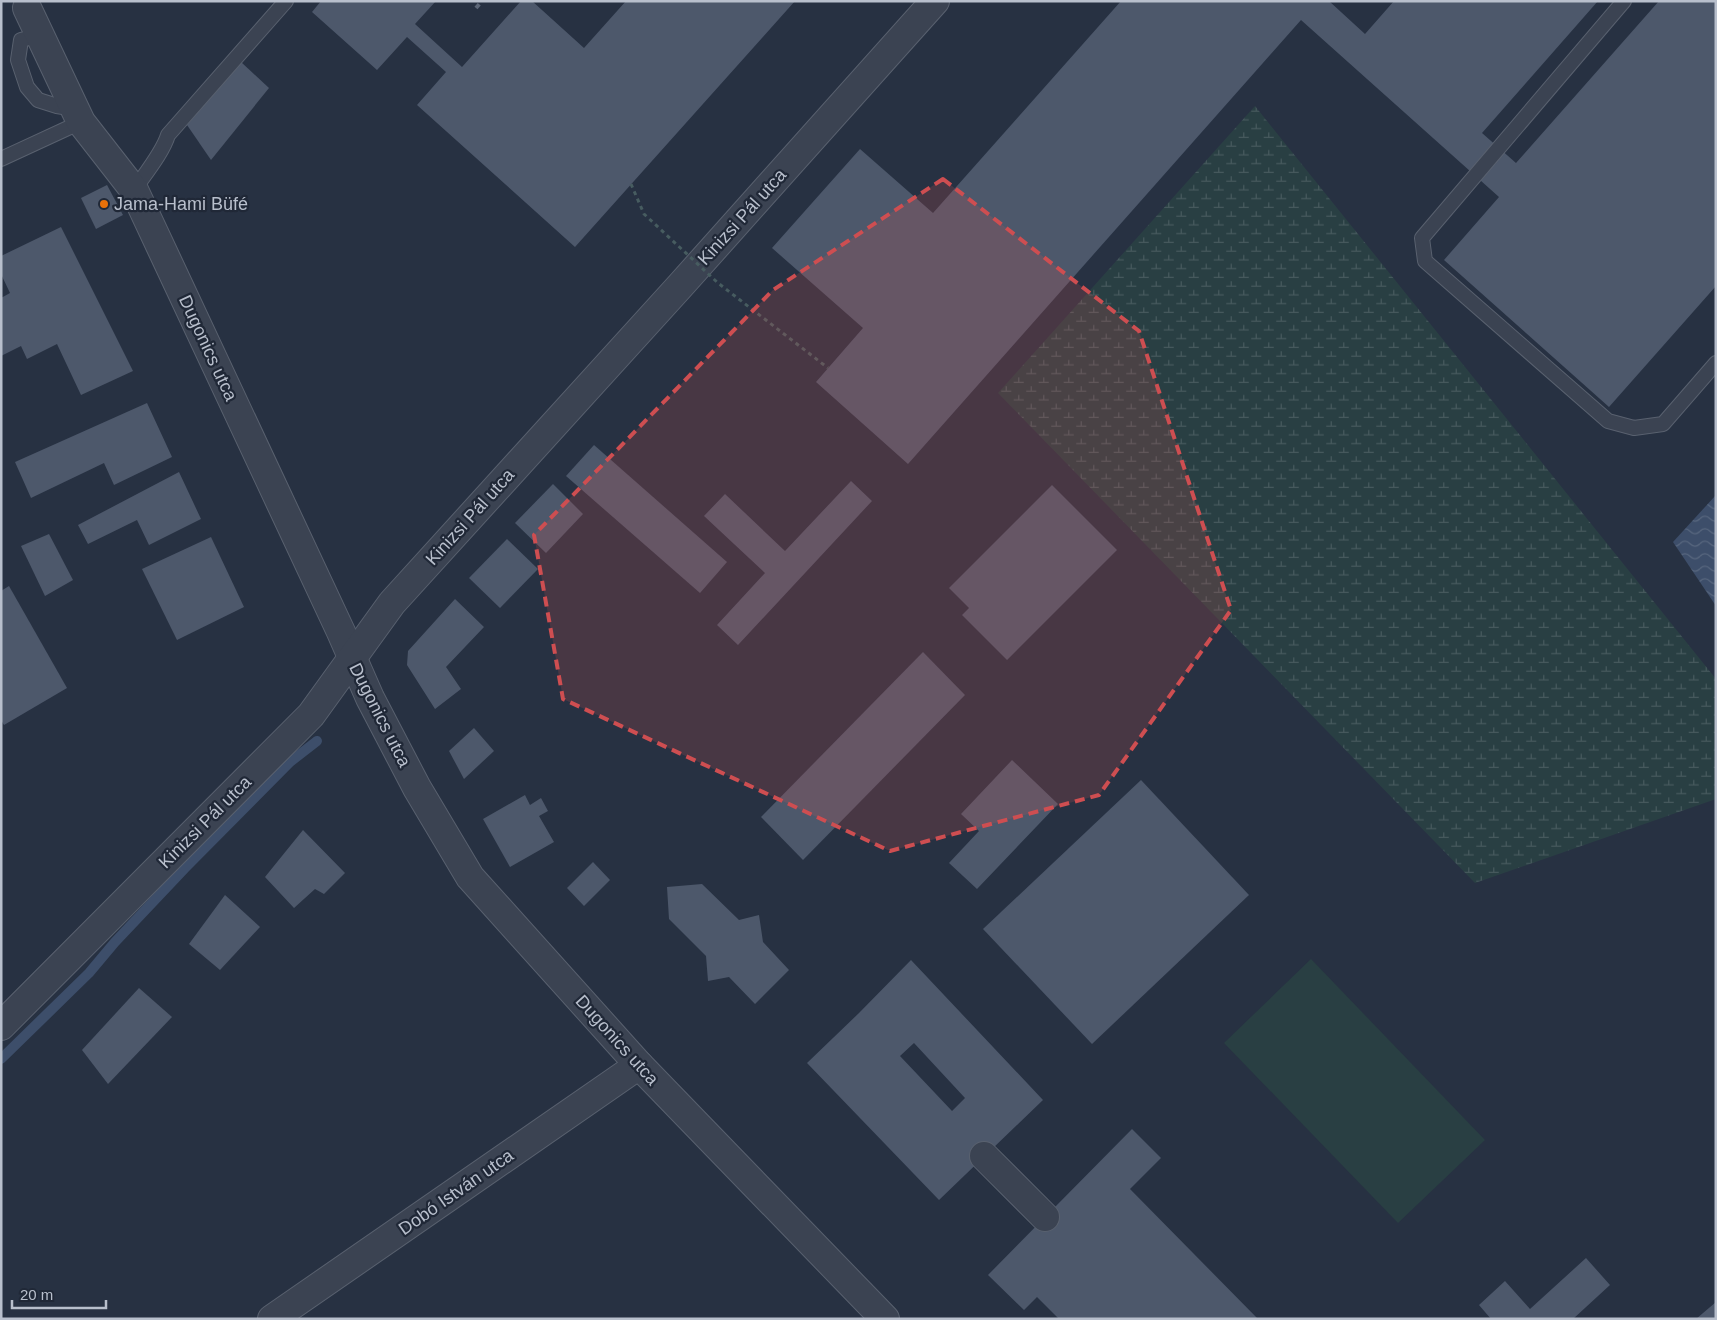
<svg xmlns="http://www.w3.org/2000/svg" width="1717" height="1320" font-family="Arial,sans-serif">
<style>
.wetland{fill:url(#wetland-marsh)}
.garden{fill:#293f43}
.water{fill:url(#water-waves)}
.lines{fill:none;stroke-linecap:round;stroke-linejoin:round}
.stream{stroke:#3d4e6a;stroke-width:10}
.building{fill:#4d586b;fill-rule:evenodd}
.lane-casing{stroke:#59616f;stroke-width:16}
.street-casing{stroke:#59616f;stroke-width:30}
.lane{stroke:#3b4352;stroke-width:14}
.street{stroke:#3b4352;stroke-width:28}
.rail{stroke:#5d6778;stroke-width:4;stroke-dasharray:5 5;stroke-linecap:butt}
.path-bridge{stroke:#475c60;stroke-width:3;stroke-dasharray:4 4;stroke-linecap:butt}
.marked{fill:#ce4e51;fill-opacity:0.2;stroke:#ce4e51;stroke-width:4;stroke-dasharray:10 6;stroke-linejoin:round}
.food-dot{fill:#e8710a;stroke:#202837;stroke-width:2}
.labels{text-anchor:middle;stroke-width:4.5;stroke-linejoin:round;paint-order:stroke}
.poi-label{font-size:18px;fill:#b8bfcc;stroke:#202837;text-anchor:start}
.street-label{font-size:18px;fill:#b8bfcc;stroke:#202837}
</style>
<defs>
<pattern id="wetland-marsh" width="20" height="14" patternUnits="userSpaceOnUse" patternTransform="scale(1.25)"><rect width="20" height="14" fill="#293f43"/><path d="M1 5h8M5 5V1M11 12h8M15 12V8" fill="none" stroke="#46595d"/></pattern>
<pattern id="water-waves" width="16" height="10" patternUnits="userSpaceOnUse" patternTransform="scale(1.25)"><rect width="16" height="10" fill="#3d4e6a"/><path d="M0 5q4-4 8 0t8 0" fill="none" stroke="#57667e"/></pattern>
</defs>
<rect width="100%" height="100%" fill="#273142"/>
<polygon class="wetland" points="1255,106 1716,679 1716,799 1475,883 998,393"/>
<polygon class="garden" points="1311,959 1485,1140 1398,1223 1224,1043"/>
<polygon class="water" points="1716,495 1716,606 1673,542"/>
<g class="lines">
<polyline class="stream" points="1,1059 89,973 115,942 185,868 290,762 317,741"/>
</g>
<g class="building">
<polygon points="321,1 436,1 415,24 462,67 521,1 532,1 584,48 626,1 795,1 575,247 417,105 446,72 407,37 377,70 312,12"/>
<polygon points="1121,1 1329,1 1365,34 1394,1 1598,1 1482,133 1516,163 1659,1 1716,1 1716,286 1609,407 1444,260 1499,197 1301,20 908,464 816,382 863,328 772,248 860,149 933,213"/>
<polygon points="240,61 269,88 211,160 187,125"/>
<polygon points="107,185 123,215 96,229 81,198"/>
<polygon points="61,227 133,371 81,395 57,344 27,359 21,346 1,356 1,298 10,293 1,274 1,256"/>
<polygon points="147,403 172,457 114,485 104,463 31,498 15,462"/>
<polygon points="594,445 727,562 700,593 566,476"/>
<polygon points="179,472 201,519 149,545 137,520 88,544 78,525"/>
<polygon points="851,481 872,501 738,645 717,625 765,573 704,516 725,494 785,551"/>
<polygon points="553,484 583,514 546,553 515,523"/>
<polygon points="1052,485 1117,550 1007,660 962,615 969,608 949,588"/>
<polygon points="49,534 73,580 45,596 21,546"/>
<polygon points="211,537 244,607 177,640 142,569"/>
<polygon points="507,539 538,569 500,608 469,578"/>
<polygon points="9,586 67,688 4,725 1,720 1,591"/>
<polygon points="455,599 484,627 446,667 461,689 435,709 407,665 408,651"/>
<polygon points="923,652 965,695 803,860 761,817"/>
<polygon points="474,728 494,751 464,779 449,751"/>
<polygon points="1012,760 1058,804 977,889 949,863 979,831 961,814"/>
<polygon points="1141,780 1249,895 1092,1044 983,929"/>
<polygon points="525,795 530,805 541,798 548,811 539,816 554,842 510,867 483,819"/>
<polygon points="303,830 345,873 324,894 315,889 294,908 265,877"/>
<polygon points="593,862 610,880 584,906 567,888"/>
<polygon points="702,884 739,920 759,915 763,942 789,970 755,1004 729,977 708,981 706,956 669,919 667,887"/>
<polygon points="225,895 260,927 220,970 189,944"/>
<path d="M 911,960 L 1043,1100 L 939,1200 L 807,1063 L 859,1013 ZM 914,1043 L 965,1098 L 952,1111 L 900,1056 Z"/>
<polygon points="139,988 172,1017 108,1084 82,1050"/>
<polygon points="1132,1129 1161,1158 1130,1189 1258,1319 1059,1319 1037,1297 1024,1310 988,1275"/>
<polygon points="1586,1258 1610,1285 1573,1319 1491,1319 1479,1305 1505,1281 1530,1309"/>
<polygon points="1716,1302 1716,1319 1696,1319"/>
</g>
<g class="lines">
<defs>
<g id="lane">
<polyline points="1624,1 1422,238 1425,261 1608,421 1634,428 1663,424 1716,363"/>
<polyline points="40,35 21,40 18,60 27,87 38,100 57,106 75,109"/>
<polyline points="1,159 81,122"/>
<path d="M 134,190 C 145,174 163,152 168,135 L 286,1"/>
</g>
<g id="street">
<polyline points="27,8 81,122 134,190 341,632 370,698 417,788 470,877 639,1065 885,1319"/>
<polyline points="1,1026 311,715 392,603 680,286 935,1"/>
<polyline points="984,1156 1045,1217"/>
<polyline points="272,1319 639,1065"/>
</g>
</defs>
<use href="#lane" class="lane-casing"/>
<use href="#street" class="street-casing"/>
<use href="#lane" class="lane"/>
<use href="#street" class="street"/>
<polyline class="rail" points="476,8 482,1"/>
<polyline class="path-bridge" points="631,184 644,214 718,283 828,368"/>
</g>
<path class="marked" d="M 943,179 L 1139,331 L 1231,610 L 1099,795 L 890,851 L 563,699 L 534,535 L 773,290 Z"/>
<circle class="food-dot" cx="104" cy="204" r="5"/>
<g class="labels">
<g class="poi-label">
<text x="114" y="210">Jama-Hami Büfé</text>
</g>
<g class="street-label">
<text transform="translate(742 217) rotate(-48)" y="6">Kinizsi Pál utca</text>
<text transform="translate(208 348) rotate(65)" y="6">Dugonics utca</text>
<text transform="translate(470 517) rotate(-48)" y="6">Kinizsi Pál utca</text>
<text transform="translate(380 715) rotate(63)" y="6">Dugonics utca</text>
<text transform="translate(205 822) rotate(-45)" y="6">Kinizsi Pál utca</text>
<text transform="translate(617 1040) rotate(48)" y="6">Dugonics utca</text>
<text transform="translate(456 1192) rotate(-35)" y="6">Dobó István utca</text>
</g>
</g>
<rect width="1717" height="1320" fill="none" stroke="#b8bfcc" stroke-width="5"/>
<path d="M12 1300v8h94v-8" fill="none" stroke="#b8bfcc" stroke-width="2.5"/>
<text x="20" y="1300" font-size="15" fill="#b8bfcc" stroke="#202837" stroke-width="4" paint-order="stroke">20 m</text>
</svg>
